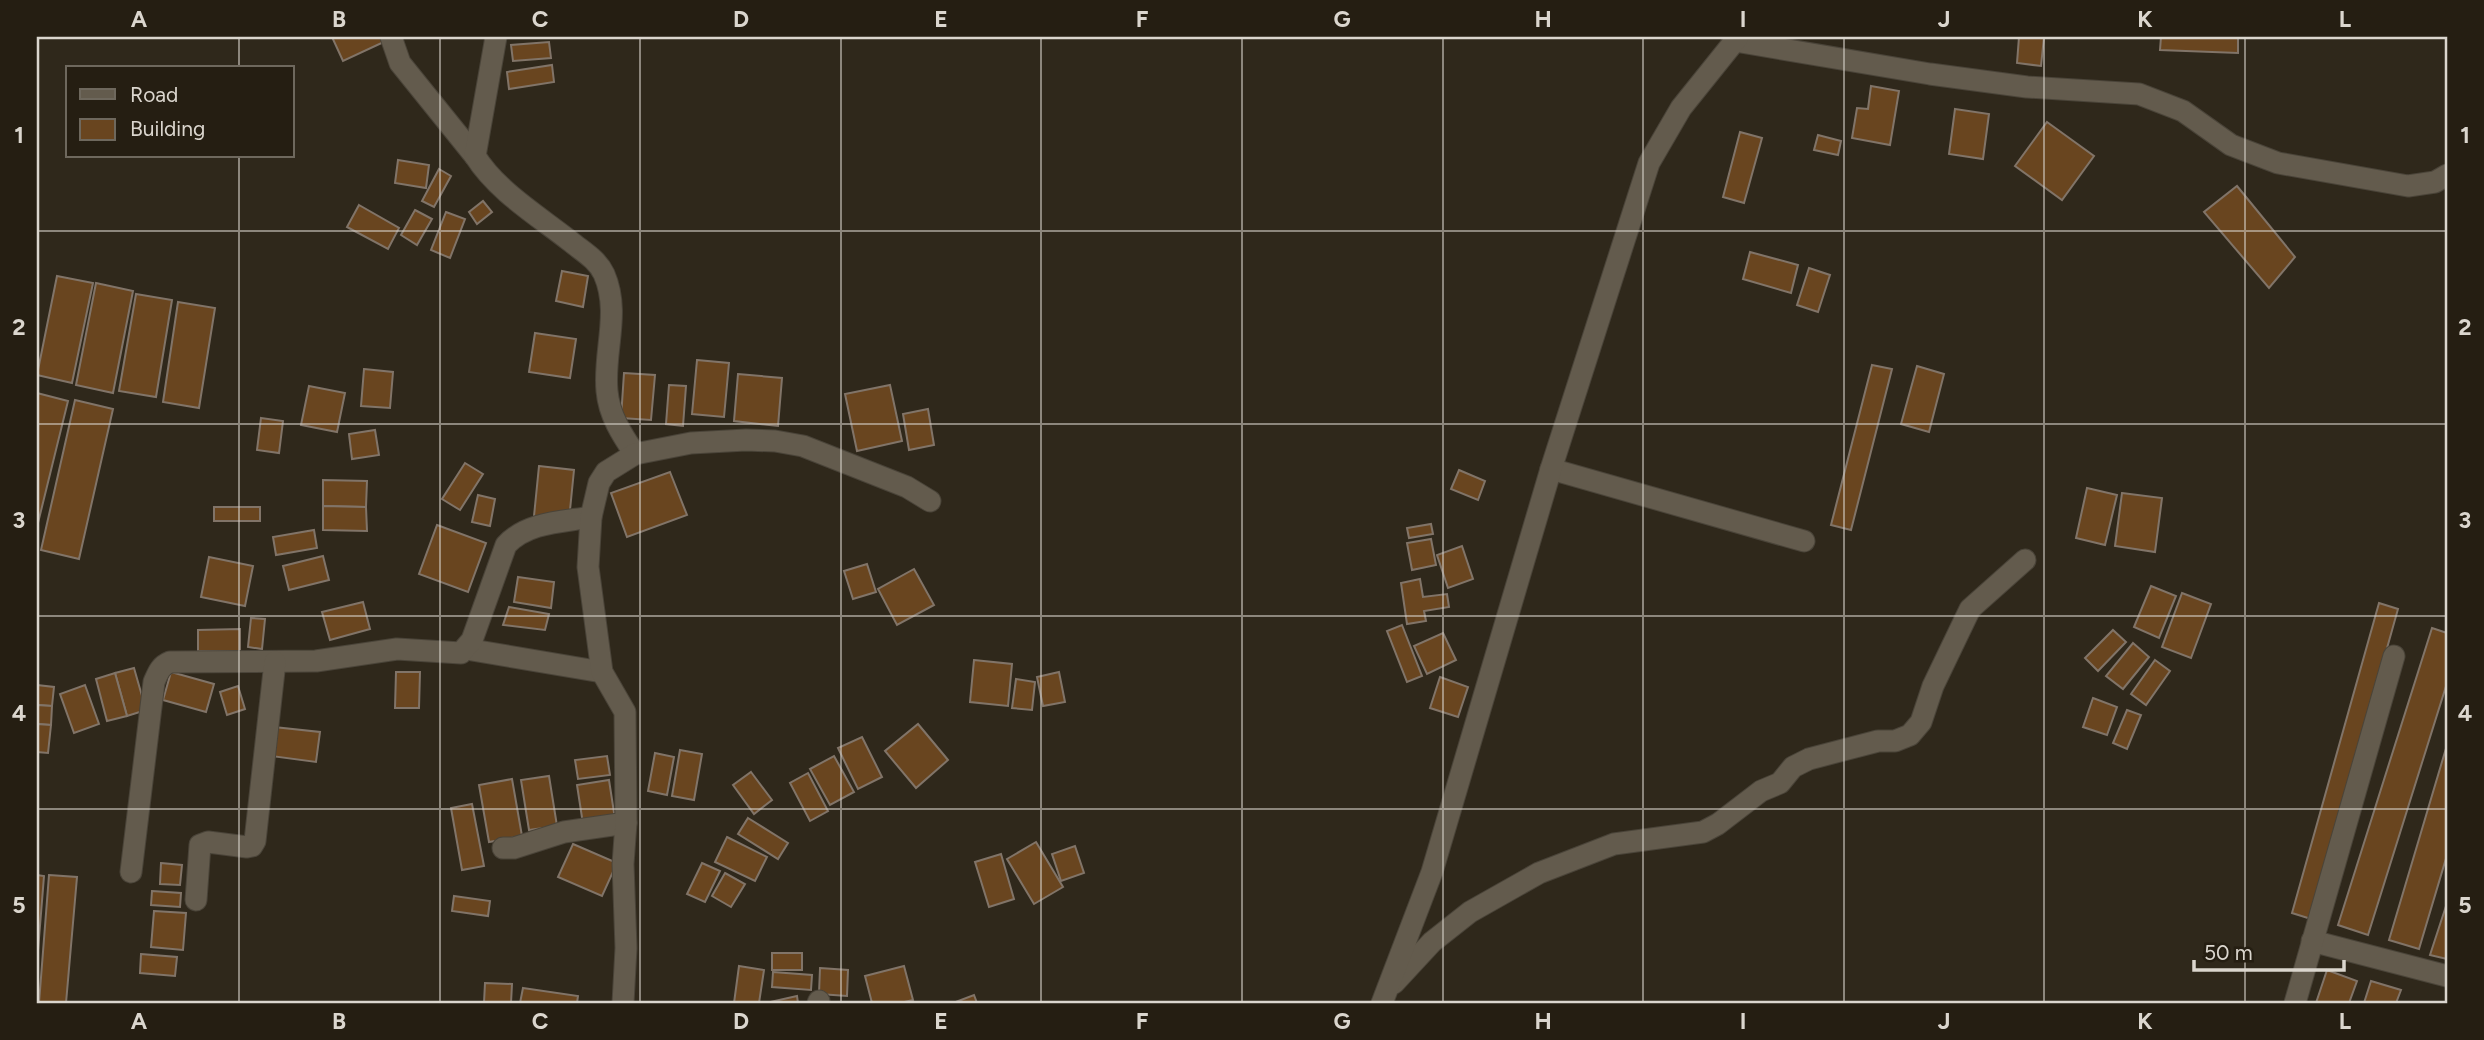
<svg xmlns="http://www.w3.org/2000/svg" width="2484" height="1040" font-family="Figtree,sans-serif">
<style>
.building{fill:#69451f;stroke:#817468;stroke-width:2}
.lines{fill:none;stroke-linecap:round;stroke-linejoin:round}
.minor-casing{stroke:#4a4439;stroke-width:23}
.minor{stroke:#635b4d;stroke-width:21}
.grid{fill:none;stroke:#dbd6ce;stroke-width:2;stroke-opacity:0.55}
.neatline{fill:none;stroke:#dbd6ce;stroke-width:2.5}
.grid-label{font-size:23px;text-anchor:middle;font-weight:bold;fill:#dbd6ce}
</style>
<rect width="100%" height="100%" fill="#2f281b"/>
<g class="building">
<polygon points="332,37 386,37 388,40 343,61"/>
<polygon points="2019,37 2044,37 2041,66 2017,63"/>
<polygon points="2161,37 2238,37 2238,53 2160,50"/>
<polygon points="549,42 551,58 513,61 511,45"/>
<polygon points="552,65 554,82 509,89 507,72"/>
<polygon points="1871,86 1899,91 1890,145 1852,138 1857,108 1868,109"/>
<polygon points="1955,109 1989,114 1983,159 1949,154"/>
<polygon points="2047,122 2094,156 2062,200 2015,166"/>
<polygon points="1740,132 1762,138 1744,203 1723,197"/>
<polygon points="1818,135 1841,141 1838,155 1814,150"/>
<polygon points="398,160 429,165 426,188 395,183"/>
<polygon points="439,169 451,176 434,207 422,201"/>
<polygon points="2237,186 2295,257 2269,288 2204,212"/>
<polygon points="483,201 492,212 477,224 469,212"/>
<polygon points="359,205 399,228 388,249 347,227"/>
<polygon points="415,210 432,219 417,245 401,235"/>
<polygon points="446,212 465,219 450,258 431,250"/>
<polygon points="1750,252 1798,265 1791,293 1743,279"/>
<polygon points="1809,268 1830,275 1818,312 1797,305"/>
<polygon points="562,271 588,276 583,307 556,301"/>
<polygon points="57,276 93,283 72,383 37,375"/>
<polygon points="96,283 133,291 113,393 76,385"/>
<polygon points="136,294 172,300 156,397 119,391"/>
<polygon points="178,302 215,308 199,408 163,402"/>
<polygon points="535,333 576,339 570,378 529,372"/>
<polygon points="697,360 729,363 724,417 692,414"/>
<polygon points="1872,365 1892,369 1851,530 1831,525"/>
<polygon points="1917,366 1944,374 1929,432 1901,424"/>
<polygon points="364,369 393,372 390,408 361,406"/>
<polygon points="624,373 655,375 651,420 621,418"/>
<polygon points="738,374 782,378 778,426 734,421"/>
<polygon points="669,385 686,386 683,426 666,424"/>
<polygon points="890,385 902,441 857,451 845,394"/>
<polygon points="309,386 345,393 337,432 301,425"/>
<polygon points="37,393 68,401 37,527"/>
<polygon points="75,400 113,409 79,559 41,550"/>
<polygon points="928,409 934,445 909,450 903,414"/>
<polygon points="261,418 283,421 279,453 257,450"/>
<polygon points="375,430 379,455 352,459 349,434"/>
<polygon points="465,463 483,474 460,510 442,499"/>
<polygon points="539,466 574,470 569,520 534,516"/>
<polygon points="1459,470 1485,481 1478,500 1451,489"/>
<polygon points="670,472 687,515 627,537 611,493"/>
<polygon points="323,480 367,481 366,507 323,506"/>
<polygon points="2087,488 2117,495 2105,545 2076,538"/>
<polygon points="2122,493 2162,498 2155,552 2115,546"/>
<polygon points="478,495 495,499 490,526 472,522"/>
<polygon points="323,506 366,507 367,531 323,530"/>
<rect x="214" y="507" width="46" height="14"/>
<polygon points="1431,524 1433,534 1409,538 1407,528"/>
<polygon points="437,525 486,543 468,592 419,574"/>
<polygon points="314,530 317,548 276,555 273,537"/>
<polygon points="1431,539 1436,565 1412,570 1407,543"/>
<polygon points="1462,546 1473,579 1448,588 1437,555"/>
<polygon points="323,556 329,580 289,590 283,566"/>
<polygon points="209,557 253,566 245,606 201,597"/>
<polygon points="867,564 876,592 853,599 844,571"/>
<polygon points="914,569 934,605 897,625 878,589"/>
<polygon points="518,577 554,582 551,608 514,602"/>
<polygon points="1420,579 1423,597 1447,594 1449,607 1424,611 1426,621 1407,624 1401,583"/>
<polygon points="2151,586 2176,596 2159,638 2134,627"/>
<polygon points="2182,593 2211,604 2191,658 2162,647"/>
<polygon points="363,602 370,629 330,640 322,612"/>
<polygon points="2379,603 2398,609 2311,919 2292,913"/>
<polygon points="509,607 549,614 545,630 503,625"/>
<polygon points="251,618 265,619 262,649 248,647"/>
<polygon points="1402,625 1422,676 1407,682 1387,631"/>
<polygon points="2432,628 2447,633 2447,683 2368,935 2338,925"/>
<polygon points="240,629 240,651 198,651 198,630"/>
<polygon points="2113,630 2126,642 2098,671 2085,658"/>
<polygon points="1443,633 1456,660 1427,674 1414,646"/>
<polygon points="2133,643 2149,657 2123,689 2106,676"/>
<polygon points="974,660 1012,664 1008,706 970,702"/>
<polygon points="2155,660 2170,671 2146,705 2131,694"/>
<polygon points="134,668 146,710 127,716 115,673"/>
<polygon points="171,672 214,684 206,712 163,700"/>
<polygon points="396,672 420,672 419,708 395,708"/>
<polygon points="1059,672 1065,702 1043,706 1037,677"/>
<polygon points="115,673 127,716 107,721 96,679"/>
<polygon points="1440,677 1468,687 1458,717 1430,708"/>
<polygon points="1016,679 1035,682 1032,710 1012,708"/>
<polygon points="37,685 54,687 52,706 37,705"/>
<polygon points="85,685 99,724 74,733 60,694"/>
<polygon points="238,686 245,709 227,715 220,692"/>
<polygon points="2093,698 2117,707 2107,735 2083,727"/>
<polygon points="37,705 52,706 51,725 37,724"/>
<polygon points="2127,710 2141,715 2127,749 2113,743"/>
<polygon points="37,724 51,725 48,753 37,752"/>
<polygon points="918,724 948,760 916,788 885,751"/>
<polygon points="274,727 320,732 316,762 271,756"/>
<polygon points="862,737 882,777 858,789 838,748"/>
<polygon points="2447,745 2447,855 2419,949 2389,940"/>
<polygon points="680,750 702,754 694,800 672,796"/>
<polygon points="655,753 674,757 667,795 648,791"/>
<polygon points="607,756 610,775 578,779 575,760"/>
<polygon points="834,756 854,792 830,805 810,769"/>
<polygon points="751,772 772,800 754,814 733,785"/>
<polygon points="808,773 828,811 810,821 790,783"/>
<polygon points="549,776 557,826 529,830 521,780"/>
<polygon points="512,779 522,836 489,842 479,785"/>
<polygon points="609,780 615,819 583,824 577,785"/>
<polygon points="472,804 484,866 462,870 451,808"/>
<polygon points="748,818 788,843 778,859 738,834"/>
<polygon points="727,837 767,857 755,881 715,862"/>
<polygon points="1036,842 1063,887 1034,904 1007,859"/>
<polygon points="573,844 617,863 602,896 558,877"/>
<polygon points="1075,846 1084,873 1061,881 1052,854"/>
<polygon points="1001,854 1014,899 989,907 975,862"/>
<polygon points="161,863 182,865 180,885 160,884"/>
<polygon points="702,863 720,871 705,902 687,894"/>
<polygon points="725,873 745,884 731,907 712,896"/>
<polygon points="37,875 44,876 37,963"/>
<polygon points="49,875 77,877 66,1003 39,1003"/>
<polygon points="152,891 181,893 180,907 151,905"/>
<polygon points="454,896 490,901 488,916 452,911"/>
<polygon points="2447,903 2447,959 2430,955"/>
<polygon points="154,911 186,913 183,950 151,947"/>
<rect x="772" y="953" width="30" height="17"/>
<polygon points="141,954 177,957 175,976 140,973"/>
<polygon points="739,966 764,970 759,1003 734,1003"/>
<polygon points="904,966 913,1000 900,1003 872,1003 865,976"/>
<polygon points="820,968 848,970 847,996 819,994"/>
<polygon points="2327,970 2357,981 2349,1003 2316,1003"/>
<polygon points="773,972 812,975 811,990 772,987"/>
<polygon points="2371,981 2401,990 2396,1003 2364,1003"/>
<polygon points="485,983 512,984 511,1003 484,1003"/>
<polygon points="523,988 578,996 577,1003 520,1003"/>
<polygon points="974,995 977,1003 953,1003"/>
<polygon points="797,996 798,1003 770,1003 770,1002"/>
</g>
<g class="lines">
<defs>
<g id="minor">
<polyline points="391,37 400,63 475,156"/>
<path d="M 496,37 L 475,156 C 497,191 537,215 570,241 C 582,251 597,259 604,274 C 621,313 603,352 607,391 C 609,415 622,435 635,454"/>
<polyline points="1735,41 1930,74 2027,87 2139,94 2183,111 2231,145 2278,163 2408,186 2435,182 2447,175"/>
<polyline points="1551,469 1804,541"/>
<polyline points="466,649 602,672"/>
<polyline points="503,848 514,848 564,832 626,823"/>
<path d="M 131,872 L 154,682 C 158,673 160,666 170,662 L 316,661 L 397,649 L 461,653 L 472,640 L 506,545 C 527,522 562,522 591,517"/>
<polyline points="196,900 200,845 208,842 247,847 252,846 255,841 275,662"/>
<polyline points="2312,941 2447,976"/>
<polyline points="1394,983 1432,942 1470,912 1539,873 1614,844 1703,832 1718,824 1761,791 1780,783 1793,767 1809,759 1878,741 1895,741 1910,735 1921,722 1933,686 1970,609 2025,560"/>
<polyline points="623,1003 626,948 623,864 626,823 625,712 602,672 588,567 591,517 599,483 606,472 635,454 691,443 746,440 775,441 803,446 907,487 930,501"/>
<polyline points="818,1003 819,1001"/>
<polyline points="1382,1003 1432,872 1551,469 1649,163 1681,108 1738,37"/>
<polyline points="2295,1003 2394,656"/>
</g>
</defs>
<use href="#minor" class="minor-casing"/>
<use href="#minor" class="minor"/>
</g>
<path class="grid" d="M 239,37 L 239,68M 440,37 L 440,1003M 640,37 L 640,1003M 841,37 L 841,1003M 1041,37 L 1041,1003M 1242,37 L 1242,1003M 1443,37 L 1443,1003M 1643,37 L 1643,1003M 1844,37 L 1844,1003M 2044,37 L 2044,1003M 2245,37 L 2245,1003M 239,156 L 239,1003M 37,231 L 2447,231M 37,424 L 2447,424M 37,616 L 2447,616M 37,809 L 2447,809"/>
<rect width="2484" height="1040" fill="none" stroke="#251e12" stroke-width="77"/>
<rect x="66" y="66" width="228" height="91" fill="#251e12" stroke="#6e685d" stroke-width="2"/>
<rect x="80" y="89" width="35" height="10" fill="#635b4d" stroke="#6e685d" stroke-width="2"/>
<text x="130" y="102" font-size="21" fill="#dbd6ce">Road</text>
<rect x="80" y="119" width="35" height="21" fill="#69451f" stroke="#6e685d" stroke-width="2"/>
<text x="130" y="136" font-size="21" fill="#dbd6ce">Building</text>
<path d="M2194 960v10h150v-10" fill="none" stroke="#dbd6ce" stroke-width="3.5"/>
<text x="2204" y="960" font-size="21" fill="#dbd6ce" stroke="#251e12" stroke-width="5" paint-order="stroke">50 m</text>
<rect x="38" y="38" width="2408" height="964" class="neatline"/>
<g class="grid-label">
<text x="139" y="27">A</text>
<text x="339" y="27">B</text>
<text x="540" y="27">C</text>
<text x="741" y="27">D</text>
<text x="941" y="27">E</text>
<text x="1142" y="27">F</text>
<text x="1342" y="27">G</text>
<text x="1543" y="27">H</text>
<text x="1743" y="27">I</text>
<text x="1944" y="27">J</text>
<text x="2145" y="27">K</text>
<text x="2345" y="27">L</text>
<text x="19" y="143">1</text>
<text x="2465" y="143">1</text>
<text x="19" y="335">2</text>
<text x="2465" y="335">2</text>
<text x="19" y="528">3</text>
<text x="2465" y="528">3</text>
<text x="19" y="721">4</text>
<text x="2465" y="721">4</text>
<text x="19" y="913">5</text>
<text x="2465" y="913">5</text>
<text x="139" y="1029">A</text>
<text x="339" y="1029">B</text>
<text x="540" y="1029">C</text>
<text x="741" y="1029">D</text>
<text x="941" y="1029">E</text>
<text x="1142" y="1029">F</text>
<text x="1342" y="1029">G</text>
<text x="1543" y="1029">H</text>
<text x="1743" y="1029">I</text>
<text x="1944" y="1029">J</text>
<text x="2145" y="1029">K</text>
<text x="2345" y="1029">L</text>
</g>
</svg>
